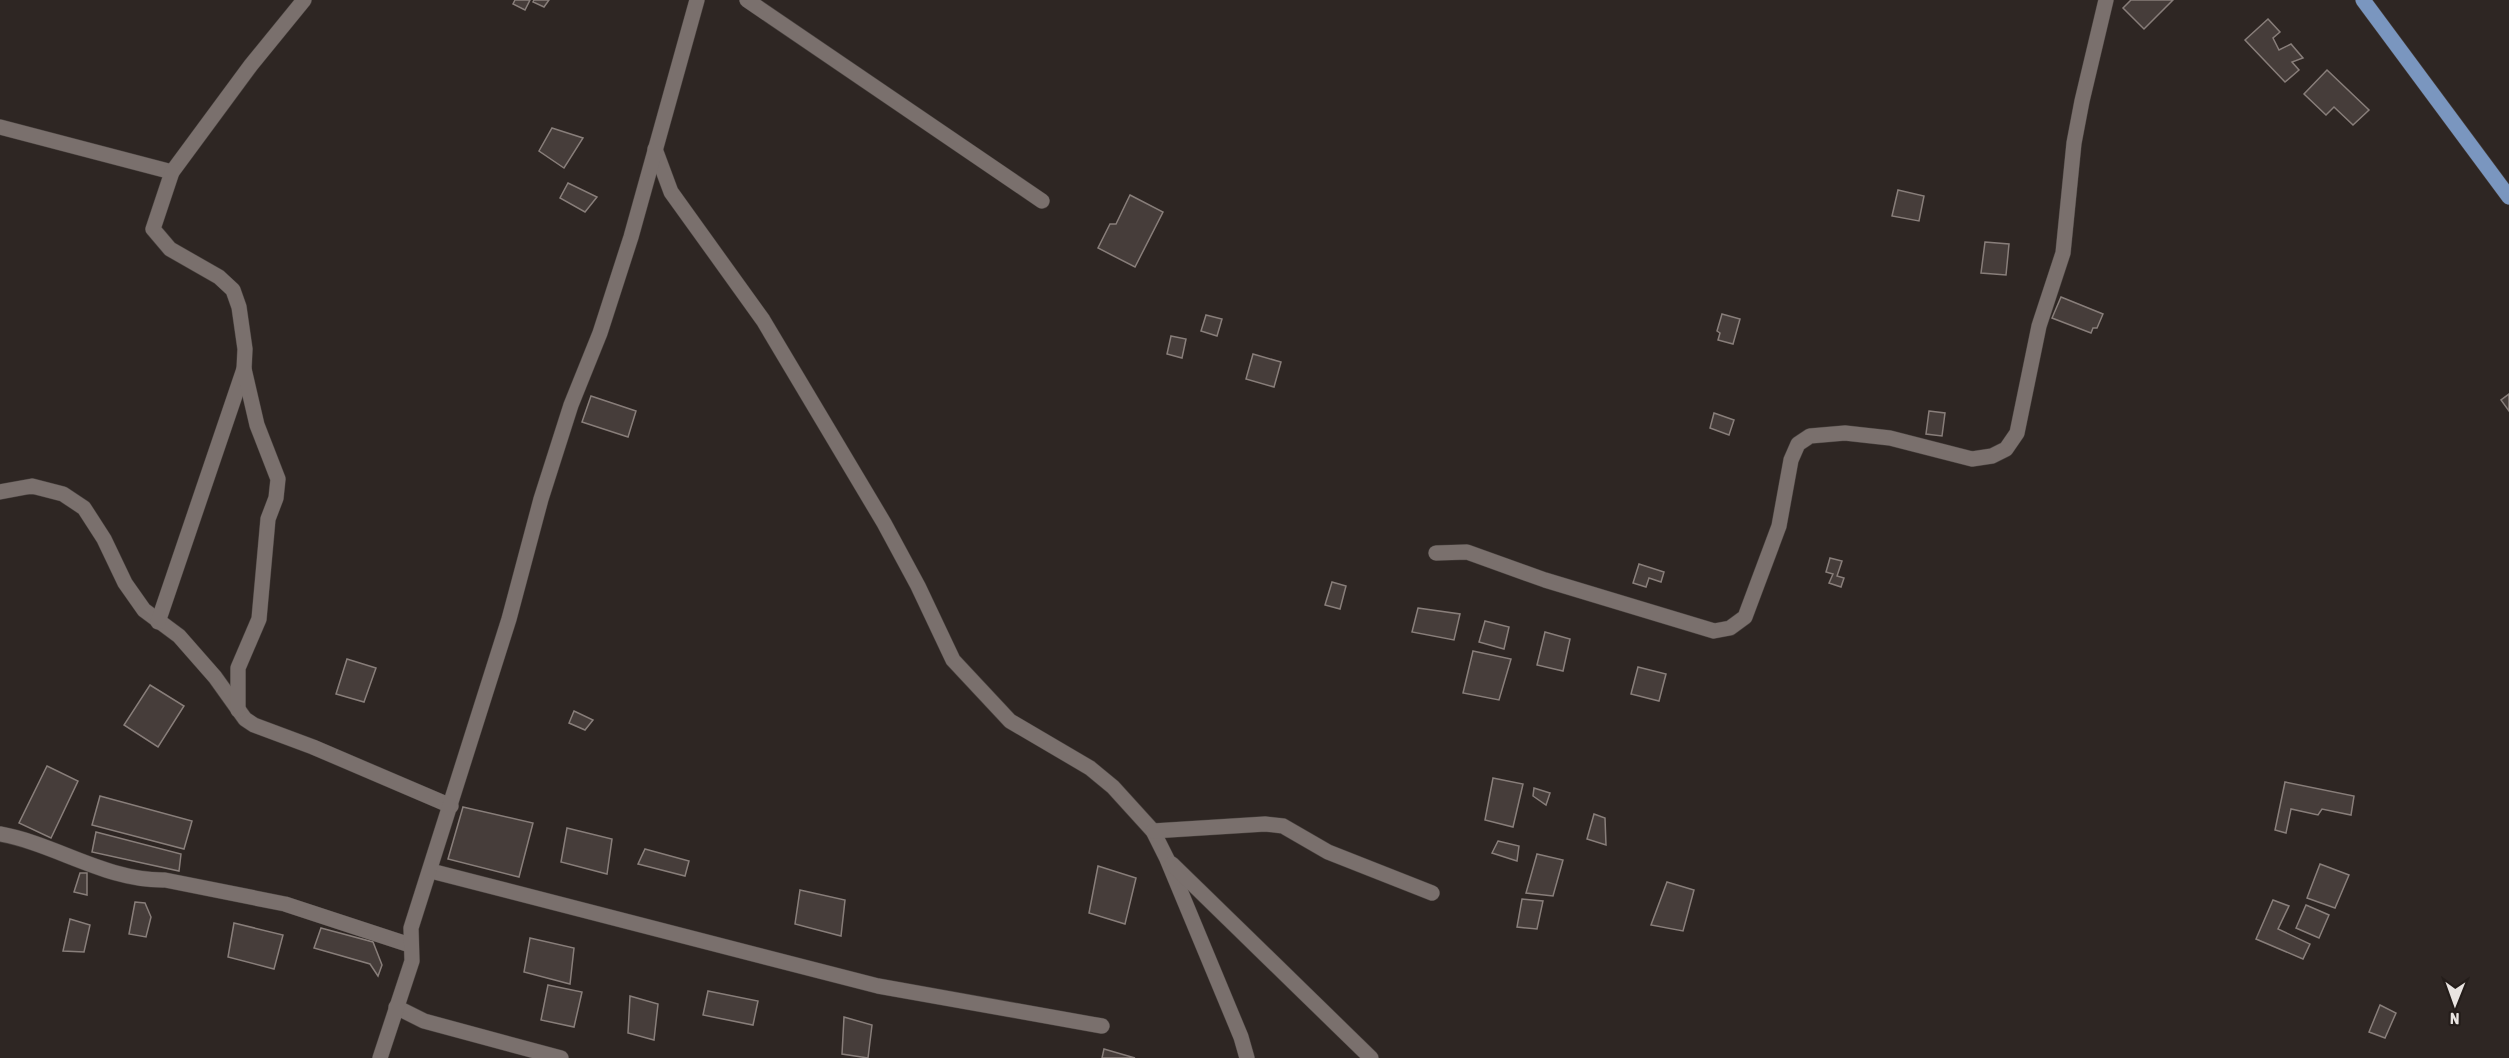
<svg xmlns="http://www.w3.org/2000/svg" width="2509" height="1058" font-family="'Asap Condensed',sans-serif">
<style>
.building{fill:#463d3a;stroke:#887e7a;stroke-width:1.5}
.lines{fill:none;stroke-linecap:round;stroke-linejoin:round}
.minor-casing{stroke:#49423f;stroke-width:16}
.primary-casing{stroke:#49423f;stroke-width:16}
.minor{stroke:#7a706d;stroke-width:15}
.primary{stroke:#7a96bf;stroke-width:15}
</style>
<rect width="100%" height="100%" fill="#2e2623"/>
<g class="building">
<polygon points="515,0 530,0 525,10 513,4"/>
<polygon points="534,0 549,0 544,7 533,2"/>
<polygon points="2131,0 2173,0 2144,29 2123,8"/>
<polygon points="2268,19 2280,32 2273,38 2279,50 2291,44 2303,58 2292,62 2299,70 2285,82 2245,40"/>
<polygon points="2327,70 2369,110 2353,125 2334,107 2326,115 2304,94"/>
<polygon points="552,128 583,138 564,168 539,151"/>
<polygon points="568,183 597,197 585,212 560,198"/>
<polygon points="1898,190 1924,196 1919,221 1892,216"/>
<polygon points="1130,195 1163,212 1135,267 1098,248 1110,224 1116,224"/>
<polygon points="1985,242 2009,244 2006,275 1981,273"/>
<polygon points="2061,297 2103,314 2097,328 2093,328 2091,333 2052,318"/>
<polygon points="1722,314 1740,319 1733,344 1718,340 1720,333 1717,331"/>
<polygon points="1206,315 1222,319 1217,336 1201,331"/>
<polygon points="1171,336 1186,339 1182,358 1167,354"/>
<polygon points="1253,354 1281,362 1274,387 1246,379"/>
<polygon points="2509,394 2509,411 2501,400"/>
<polygon points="591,396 636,411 628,437 582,422"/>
<polygon points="1929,411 1945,413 1942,436 1926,434"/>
<polygon points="1714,413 1734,420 1729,435 1710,428"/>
<polygon points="1830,558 1842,561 1837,576 1844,578 1841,587 1829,583 1833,574 1826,572"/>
<polygon points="1639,564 1664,572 1661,582 1649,578 1646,587 1633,583"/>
<polygon points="1332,582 1346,586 1340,609 1325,605"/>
<polygon points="1418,608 1460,614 1454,640 1412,632"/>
<polygon points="1485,621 1509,627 1504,649 1479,642"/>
<polygon points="1545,632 1570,639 1563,671 1537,665"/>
<polygon points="1473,651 1511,659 1499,700 1463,693"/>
<polygon points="347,659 376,668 364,702 336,694"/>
<polygon points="1638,667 1666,674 1659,701 1631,694"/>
<polygon points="150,685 184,706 158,747 124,725"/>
<polygon points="574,711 593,720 585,730 569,723"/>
<polygon points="47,766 78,781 51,838 19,823"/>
<polygon points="1493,778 1523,784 1513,827 1485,820"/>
<polygon points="2285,782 2354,796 2351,815 2322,809 2318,815 2291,809 2286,833 2275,830"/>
<polygon points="1534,788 1550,793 1546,805 1533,796"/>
<polygon points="100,796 192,821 184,849 92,825"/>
<polygon points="463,807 533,823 519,877 448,859"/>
<polygon points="1594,814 1605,818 1606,845 1587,839"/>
<polygon points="567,828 612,839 607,874 561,862"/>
<polygon points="96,832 181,854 179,871 92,852"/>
<polygon points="1498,841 1519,846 1517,861 1492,853"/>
<polygon points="645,849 689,861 685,876 638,864"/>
<polygon points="1537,854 1563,860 1553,896 1526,893"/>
<polygon points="2320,864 2349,875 2335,908 2307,898"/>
<polygon points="1098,866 1136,878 1125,924 1089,913"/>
<polygon points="80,873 87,873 87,895 74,892"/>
<polygon points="1667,882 1694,890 1683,931 1651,925"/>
<polygon points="800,890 845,900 841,936 795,924"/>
<polygon points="1522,899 1543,901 1537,929 1517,927"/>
<polygon points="2273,900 2289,906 2278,929 2310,944 2303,959 2256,939"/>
<polygon points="135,902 145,903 151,917 146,937 129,934"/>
<polygon points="2306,905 2329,915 2319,938 2296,928"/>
<polygon points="70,919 90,925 84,952 63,951"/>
<polygon points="234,923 283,935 274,969 228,957"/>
<polygon points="321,928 373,942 382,965 378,976 370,964 314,948"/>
<polygon points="530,938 574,948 570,984 524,972"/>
<polygon points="548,985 582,992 574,1027 541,1020"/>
<polygon points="708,991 758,1001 753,1025 703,1015"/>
<polygon points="630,996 658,1004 654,1040 628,1033"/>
<polygon points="2380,1005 2396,1013 2385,1038 2369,1032"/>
<polygon points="844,1017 872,1025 868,1058 842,1054"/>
<polygon points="1104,1049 1135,1058 1102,1058"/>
</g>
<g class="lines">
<defs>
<g id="minor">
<polyline points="747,0 1042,201"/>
<polyline points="0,127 172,172"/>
<polyline points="655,149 671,192 763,320 884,523 918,586 953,660 1010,721 1090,768 1113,787 1153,831 1167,859 1241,1037 1247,1058"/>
<polyline points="0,492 32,486 63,494 84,508 104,539 125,583 144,610 179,636 215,677 245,719 254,725 313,747 451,806"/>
<polyline points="1436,553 1467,552 1545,580 1714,631 1730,628 1745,617 1779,526 1791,460 1798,444 1810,436 1845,433 1890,438 1972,459 1992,456 2006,449 2017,433 2039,326 2063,253 2074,143 2082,101 2106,0"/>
<polyline points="158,622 244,369"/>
<polyline points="238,710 238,668 259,619 268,519 276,498 278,479 257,425 244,369 245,349 239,307 233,290 219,277 170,249 153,229 172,172 251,65 304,0"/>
<polyline points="1153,831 1265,824 1283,826 1328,852 1432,893"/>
<path d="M 0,834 C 56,844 106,881 165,880 L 285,904 L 410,945"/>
<polyline points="1172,864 1371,1058"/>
<polyline points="431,871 878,986 1102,1026"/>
<polyline points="396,1007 424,1021 561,1058"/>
<polyline points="380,1058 412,961 411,928 509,619 541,499 571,405 600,333 631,237 697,0"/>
</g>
<polyline id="primary" points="2363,0 2509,197"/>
</defs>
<use href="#minor" class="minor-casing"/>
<use href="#primary" class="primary-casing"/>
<use href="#minor" class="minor"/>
<use href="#primary" class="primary"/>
</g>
<g transform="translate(2455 1004) rotate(181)" stroke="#241d1a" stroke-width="4.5" paint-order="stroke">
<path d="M0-4.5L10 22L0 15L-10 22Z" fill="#e9e4e1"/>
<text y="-9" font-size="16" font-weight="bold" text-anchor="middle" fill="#e9e4e1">N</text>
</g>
</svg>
